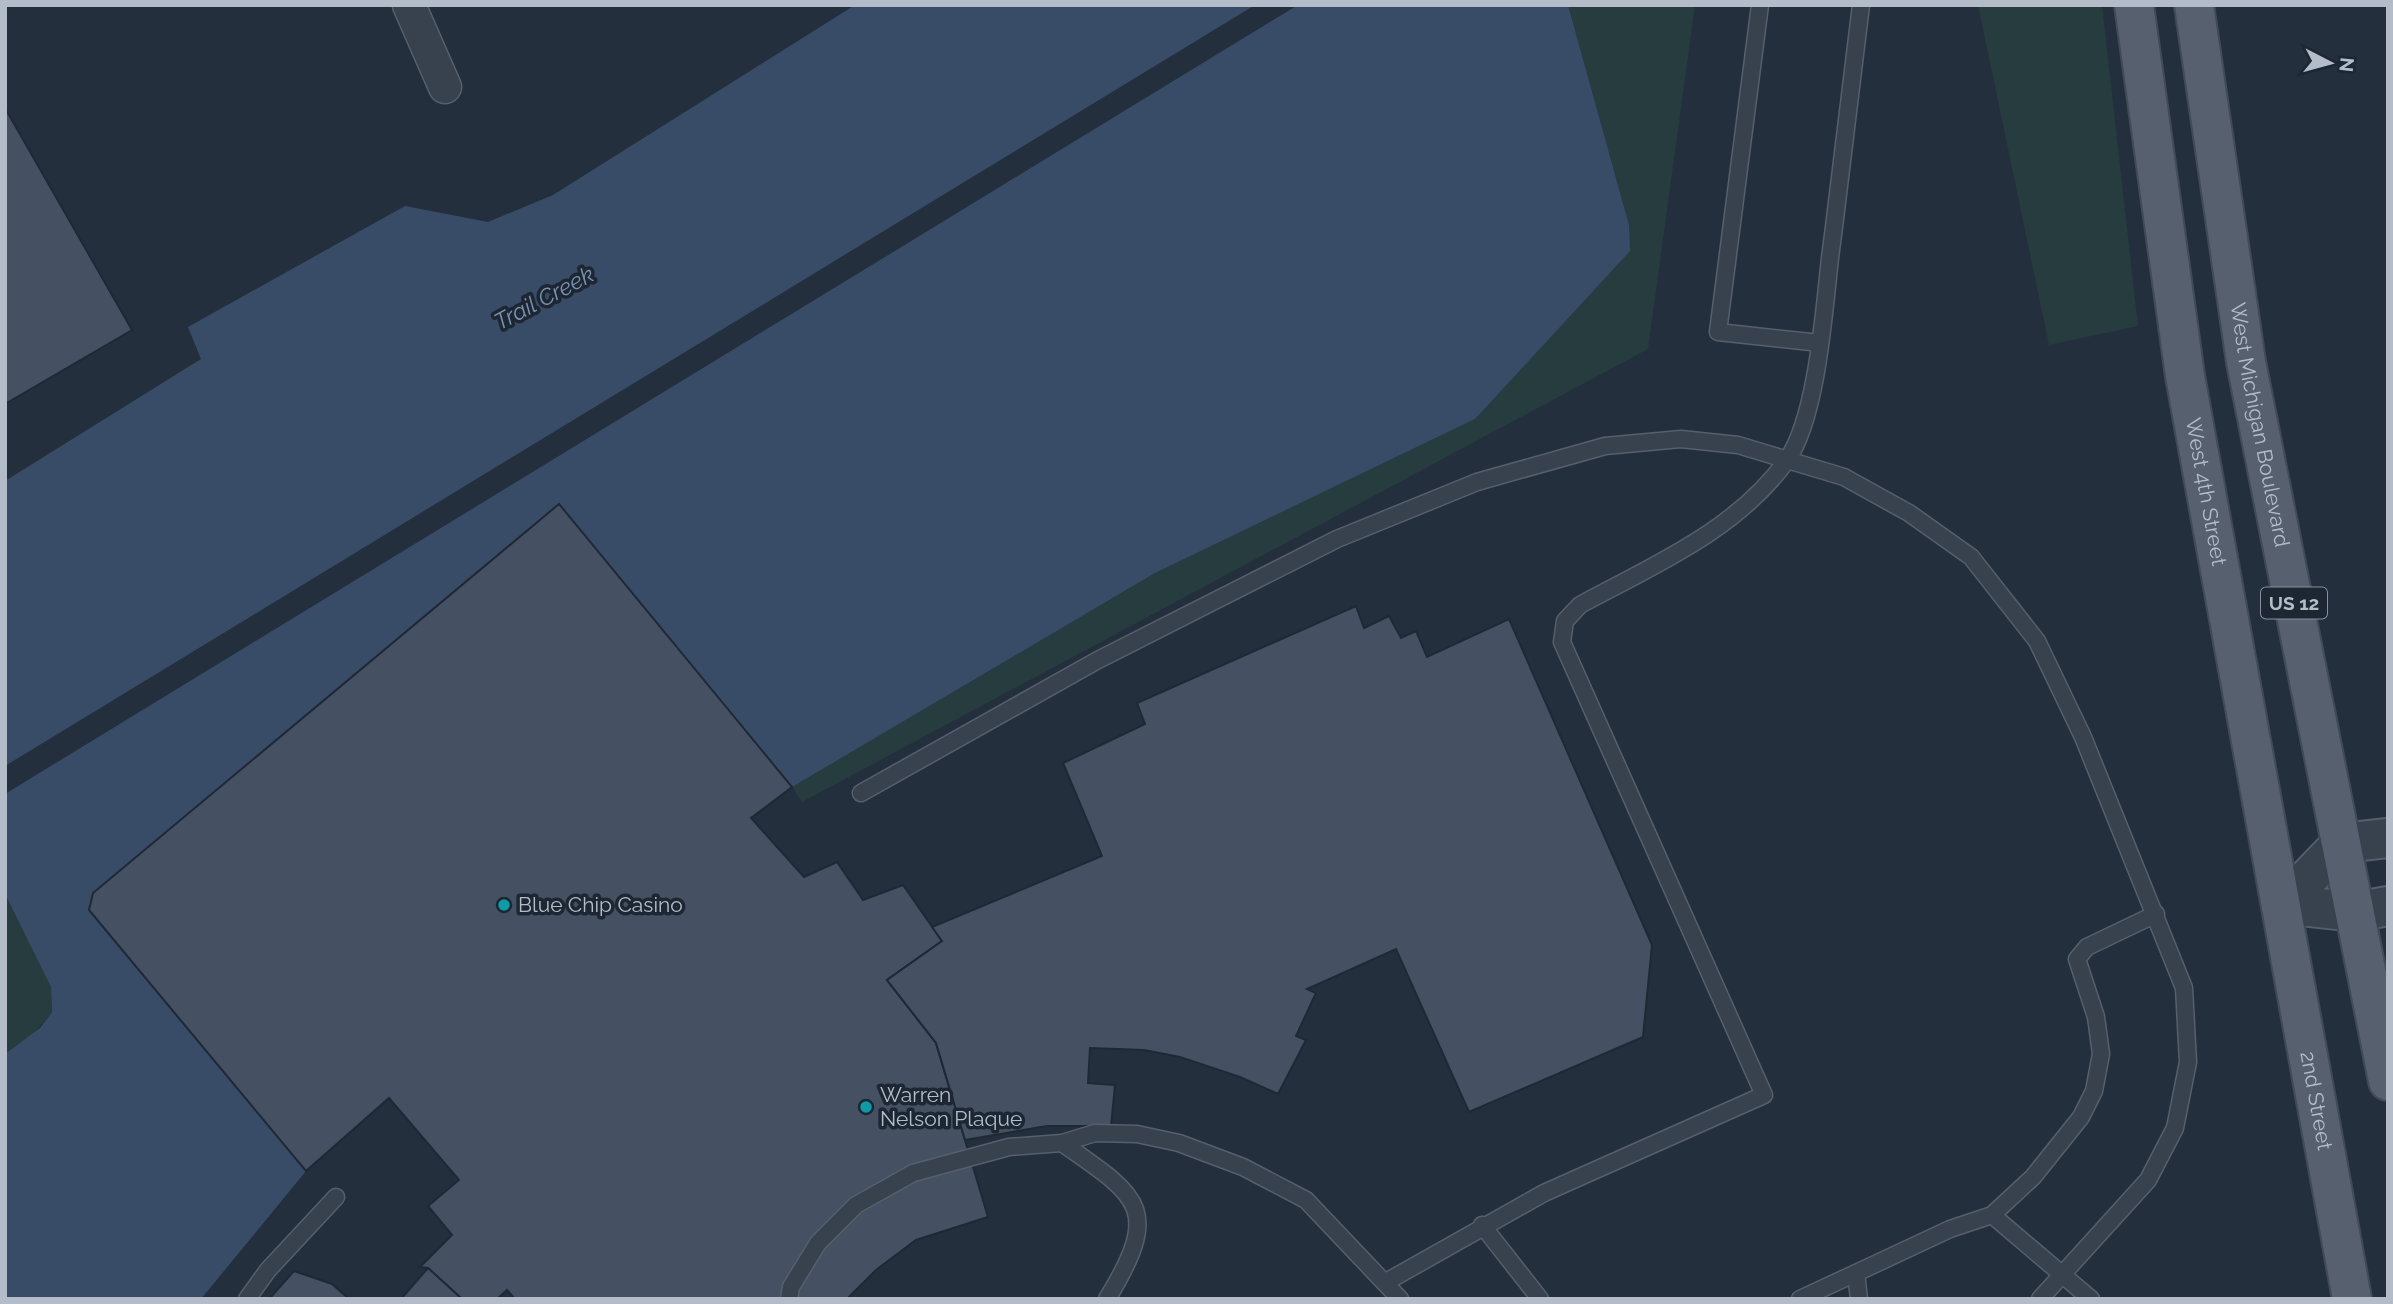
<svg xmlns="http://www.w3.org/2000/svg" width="2393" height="1304" font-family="Raleway,sans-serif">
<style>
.green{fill:#263c3f}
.water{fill:#394c67}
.building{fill:#455162;stroke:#1f2835;stroke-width:2}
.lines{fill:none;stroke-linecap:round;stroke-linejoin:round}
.service-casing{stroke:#565f6c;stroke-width:19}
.minor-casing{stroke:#565f6c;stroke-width:35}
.tertiary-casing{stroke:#565f6c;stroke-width:42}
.primary-casing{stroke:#414a57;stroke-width:42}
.service{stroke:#38414e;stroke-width:16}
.minor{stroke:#38414e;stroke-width:32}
.tertiary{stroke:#38414e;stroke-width:38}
.primary{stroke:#56606e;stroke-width:38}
.culture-dot{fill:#0f9aa8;stroke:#1d2633;stroke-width:2.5}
.labels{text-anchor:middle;stroke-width:7;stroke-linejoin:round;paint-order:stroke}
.shield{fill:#1d2633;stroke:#878f9c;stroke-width:2}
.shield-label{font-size:19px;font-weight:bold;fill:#b4bcc9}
.street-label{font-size:21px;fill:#b4bcc9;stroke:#1d2633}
.poi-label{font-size:21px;fill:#b4bcc9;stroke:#1d2633;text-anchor:start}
.water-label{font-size:23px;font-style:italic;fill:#7c92b1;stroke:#1d2633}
</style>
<rect width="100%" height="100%" fill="#242f3e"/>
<g class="green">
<polygon points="1568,5 1695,5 1648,349 802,802 792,787 1155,573 1475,419 1629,225"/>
<polygon points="1978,5 2102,5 2138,326 2049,345"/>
<polygon points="5,894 51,987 52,1012 34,1033 5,1054"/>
</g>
<g class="water">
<polygon points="855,5 1255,5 5,766 5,481 201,359 188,327 405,206 488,222 553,195"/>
<polygon points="1298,5 1568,5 1629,225 1630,251 1475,419 1155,573 792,787 559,505 93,893 89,911 306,1171 201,1299 5,1299 5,1054 40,1028 52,1012 51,987 5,894 5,794"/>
</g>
<g class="building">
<polygon points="5,108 132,330 5,404"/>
<polygon points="559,504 792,787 751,818 804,877 837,862 863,900 903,885 942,941 887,980 936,1043 988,1217 916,1240 876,1270 847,1299 515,1299 507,1290 497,1299 462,1299 428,1268 420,1267 452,1235 428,1206 459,1180 389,1098 306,1171 89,910 93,893"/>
<polygon points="1356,606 1364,628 1389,616 1401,638 1416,631 1427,657 1509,619 1652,945 1643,1037 1469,1112 1396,949 1307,989 1316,993 1296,1036 1306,1040 1278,1094 1240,1077 1180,1057 1144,1050 1090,1048 1088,1083 1115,1085 1111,1126 1047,1126 965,1140 936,1043 887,980 942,941 932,927 1102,856 1063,763 1145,724 1137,703"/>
<polygon points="428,1268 462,1299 401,1299"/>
<polygon points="294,1271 332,1284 349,1299 269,1299"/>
</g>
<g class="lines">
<defs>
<g id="service">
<polyline points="1760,5 1718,332 1820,343"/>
<polyline points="861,793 1098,660 1337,539 1477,482 1605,446 1681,439 1738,445 1844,477 1909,513 1971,557 2037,641 2083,737 2184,988 2188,1062 2175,1128 2148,1180 2040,1299"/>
<path d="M 1062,1143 C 1140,1197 1162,1209 1107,1299"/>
<polyline points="1992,1215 2091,1299"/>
<polyline points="1482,1225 1540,1299"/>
<path d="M 1386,1282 L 1544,1193 L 1764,1095 L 1562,642 L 1565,621 L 1580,605 C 1654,565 1737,530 1787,460 C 1817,417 1824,311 1830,258 C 1841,174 1851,90 1861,5"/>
<polyline points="247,1299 268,1270 336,1197"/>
<polyline points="789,1299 791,1287 818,1243 856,1205 913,1173 1009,1147 1062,1143 1095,1133 1137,1134 1179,1143 1243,1167 1306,1200 1400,1299"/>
<polyline points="1800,1299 1856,1273"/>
<polyline points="1859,1299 1856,1273 1950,1229 1992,1215 2033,1177 2081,1117 2094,1091 2101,1054 2096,1017 2077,959 2087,947 2156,914"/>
</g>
<polyline id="minor" points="409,5 445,87"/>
<g id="tertiary">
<polyline points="2283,904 2342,843 2388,838"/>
<polyline points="2283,904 2355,912 2388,906"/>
</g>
<g id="primary">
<path id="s1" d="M 2134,5 L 2185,376 L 2352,1299"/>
<path id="s2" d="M 2194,5 L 2246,362 L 2388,1081"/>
</g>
</defs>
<use href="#service" class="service-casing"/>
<use href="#minor" class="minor-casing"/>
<use href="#tertiary" class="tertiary-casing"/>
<use href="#primary" class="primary-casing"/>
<use href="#service" class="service"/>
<use href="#minor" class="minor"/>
<use href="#tertiary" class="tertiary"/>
<use href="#primary" class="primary"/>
</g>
<g class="culture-dot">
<circle cx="504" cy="905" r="7"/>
<circle cx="866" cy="1107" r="7"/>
</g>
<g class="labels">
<rect class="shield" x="2261" y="587.5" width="66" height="31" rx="5"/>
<g class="shield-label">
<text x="2294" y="610">US 12</text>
</g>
<g class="street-label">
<text dy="7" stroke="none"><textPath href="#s2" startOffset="425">West Michigan Boulevard</textPath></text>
<text dy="7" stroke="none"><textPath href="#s1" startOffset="492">West 4th Street</textPath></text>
<text dy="7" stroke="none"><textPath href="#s1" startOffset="1111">2nd Street</textPath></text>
</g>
<g class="poi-label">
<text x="518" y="912">Blue Chip Casino</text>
<text x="880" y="1102">Warren<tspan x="880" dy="24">Nelson Plaque</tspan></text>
</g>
<g class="water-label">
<text transform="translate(544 298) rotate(-28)" y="8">Trail Creek</text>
</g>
</g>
<rect width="2393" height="1304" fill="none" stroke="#b4bcc9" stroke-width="14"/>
<g transform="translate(2330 63) rotate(96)" stroke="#1d2633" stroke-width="5" paint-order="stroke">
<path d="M0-5L12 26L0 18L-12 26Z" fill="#b4bcc9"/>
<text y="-10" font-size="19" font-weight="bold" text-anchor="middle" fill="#b4bcc9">N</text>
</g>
</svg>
